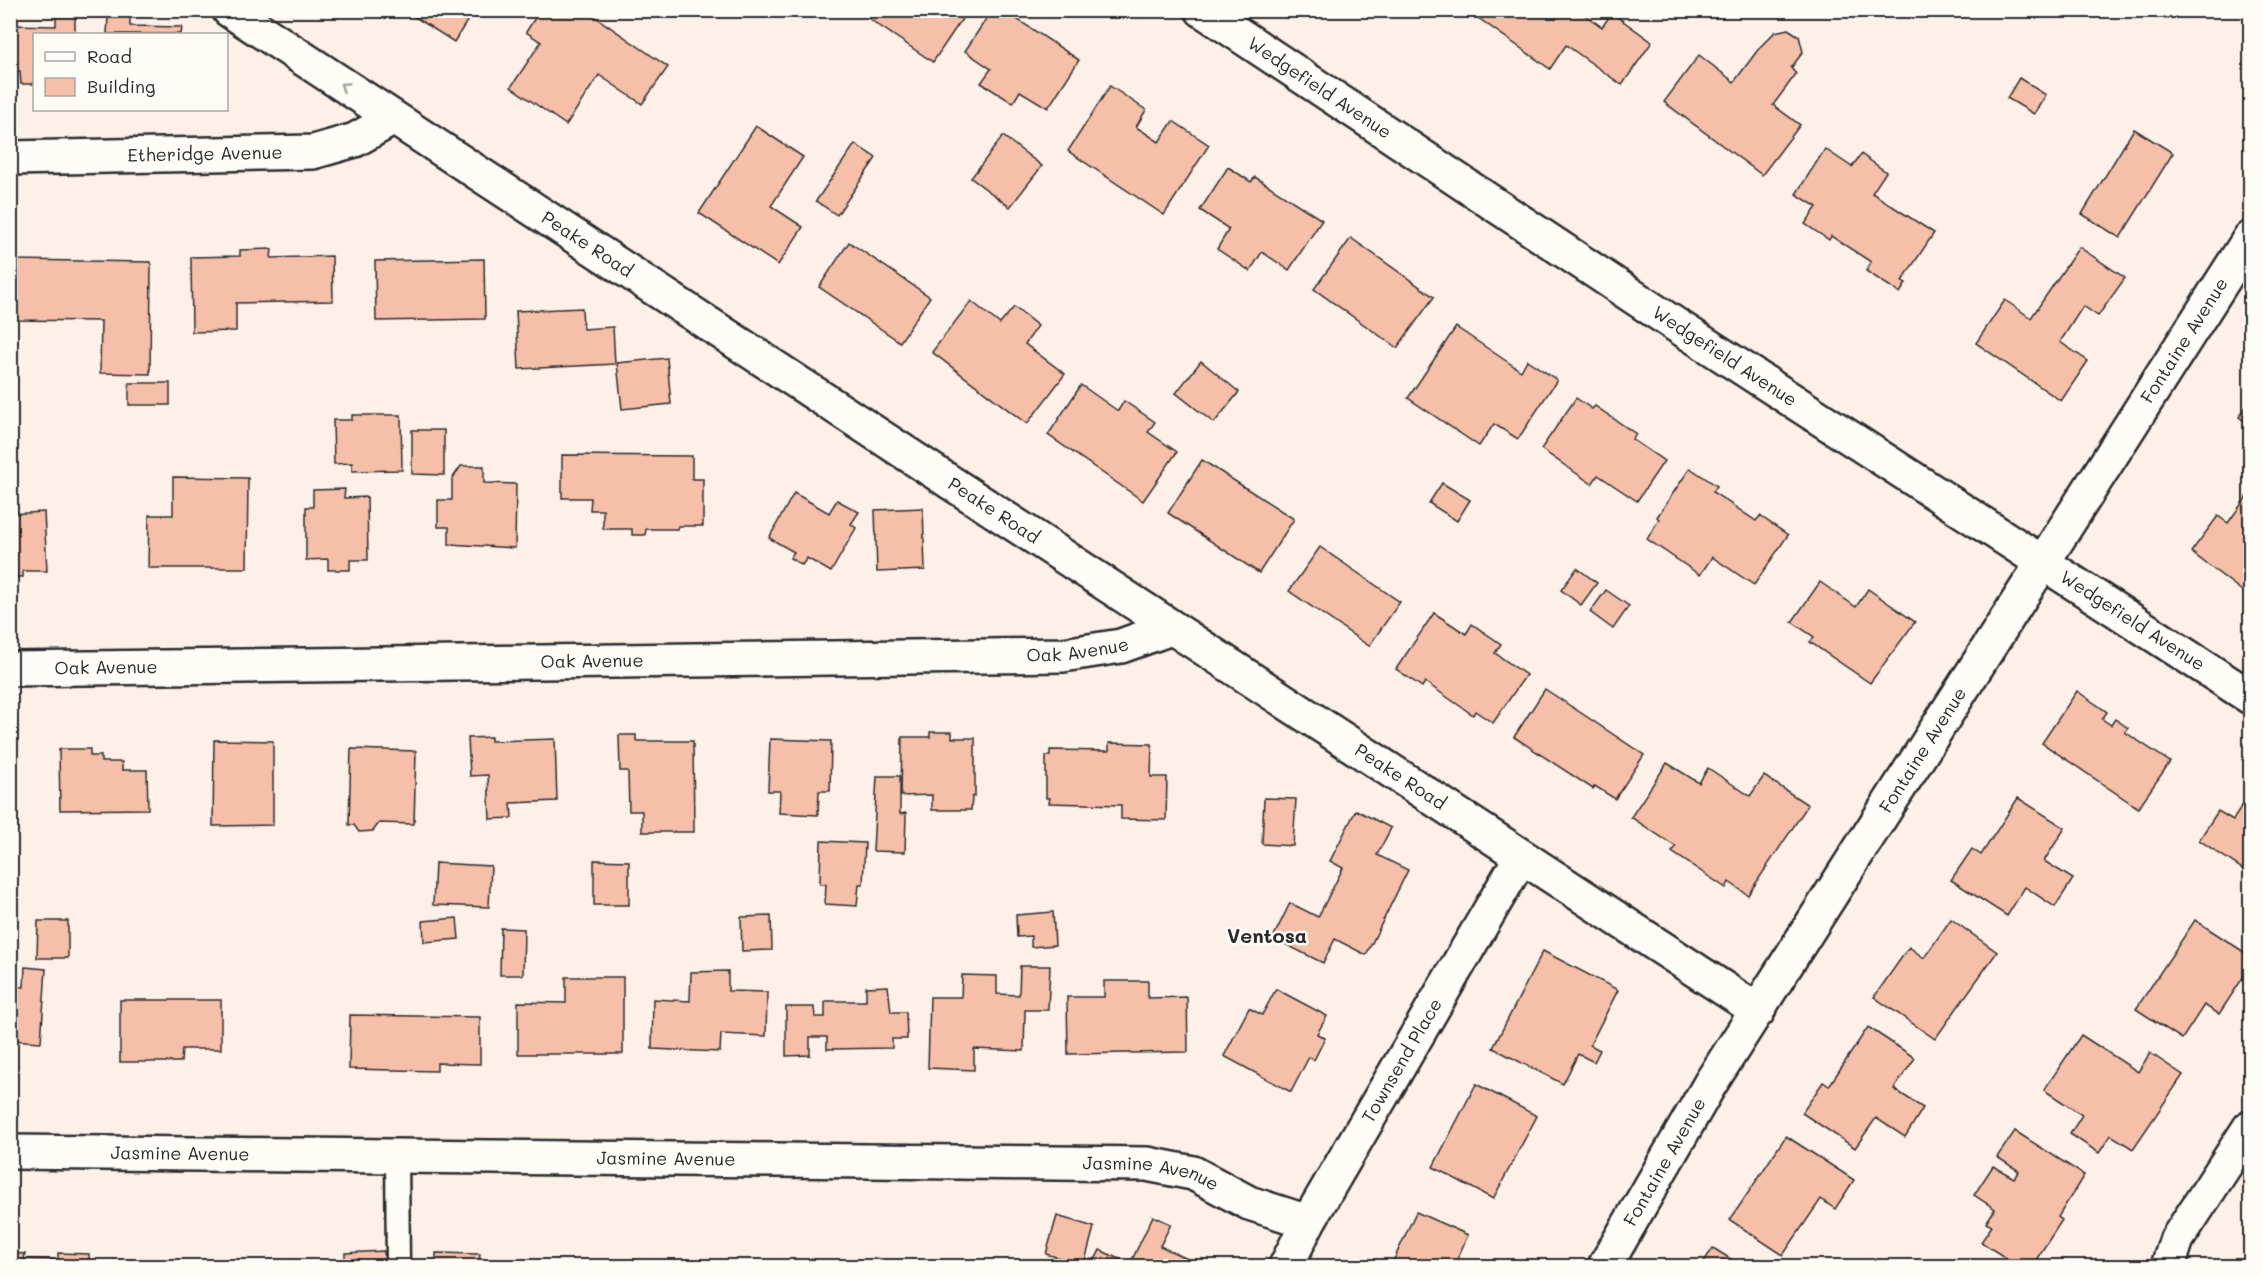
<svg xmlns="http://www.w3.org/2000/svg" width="2261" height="1277" font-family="Mali,sans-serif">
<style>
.building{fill:#f6bfaa;stroke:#2b2b2b;stroke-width:1.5}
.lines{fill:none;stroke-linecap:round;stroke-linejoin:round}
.lane-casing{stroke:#2b2b2b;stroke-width:27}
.street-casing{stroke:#2b2b2b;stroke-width:38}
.lane{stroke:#fdfcf7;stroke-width:22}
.street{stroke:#fdfcf7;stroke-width:33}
.oneway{stroke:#9e9e9b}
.labels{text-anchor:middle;stroke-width:5;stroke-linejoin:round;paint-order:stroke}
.street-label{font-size:18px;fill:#2b2b2b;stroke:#fdfcf7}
.neighbourhood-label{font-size:20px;font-weight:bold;fill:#2b2b2b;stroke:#fdfcf7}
</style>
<rect width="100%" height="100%" fill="#fcf0e8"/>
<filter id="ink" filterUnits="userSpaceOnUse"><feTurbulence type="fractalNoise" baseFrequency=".0167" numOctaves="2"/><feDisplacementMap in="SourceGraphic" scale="12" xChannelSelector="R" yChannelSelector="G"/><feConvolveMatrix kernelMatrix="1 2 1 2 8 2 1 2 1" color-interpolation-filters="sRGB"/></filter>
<g filter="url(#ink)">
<g class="building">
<polygon points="404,10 474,10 454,42"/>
<polygon points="540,10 585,10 668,67 642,104 599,75 566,125 511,87 541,42 526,32"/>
<polygon points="873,10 968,10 933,62 868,18"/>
<polygon points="992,10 1003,10 1079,60 1048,108 1020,91 1013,103 981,83 991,69 965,51"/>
<polygon points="1467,10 1570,10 1576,14 1579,11 1602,27 1612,13 1652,42 1622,85 1566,45 1550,69"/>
<polygon points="56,16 75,16 75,34 34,34 34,84 21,84 20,71 10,71 10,25 56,26"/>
<polygon points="108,17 130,17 130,26 182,27 181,34 107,34"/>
<polygon points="1788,29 1799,36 1803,52 1791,68 1796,74 1773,105 1800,125 1762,175 1664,102 1699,55 1734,82 1760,47 1775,32"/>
<polygon points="2019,78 2046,95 2034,114 2007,98"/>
<polygon points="1110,86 1146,110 1136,127 1159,142 1173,121 1209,145 1164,215 1068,151"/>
<polygon points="756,126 803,157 771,206 803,227 778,265 699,213"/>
<polygon points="2134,129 2173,153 2120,238 2082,214"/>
<polygon points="1003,136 1042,166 1010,207 971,178"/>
<polygon points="855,144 876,158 837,215 816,201"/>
<polygon points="1825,149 1852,167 1861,154 1886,172 1872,193 1934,233 1902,281 1906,283 1900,293 1866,271 1871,262 1831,236 1829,240 1805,224 1817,207 1796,194"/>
<polygon points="1228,167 1251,182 1255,177 1322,220 1289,270 1262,252 1250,271 1217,249 1229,229 1200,210"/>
<polygon points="1351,238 1434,297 1397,348 1314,289"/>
<polygon points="849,242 930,297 900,342 819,287"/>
<polygon points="2079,247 2125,278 2098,316 2083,306 2060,342 2088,361 2061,401 1976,343 2005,300 2031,318"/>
<polygon points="272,249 271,258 332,256 333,301 236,303 236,331 192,332 191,257 240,256 240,250"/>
<polygon points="10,250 13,250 13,260 151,262 150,374 100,373 101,321 10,320"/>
<polygon points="484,259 485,319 376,321 375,261"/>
<polygon points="971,301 1000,324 1014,307 1038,326 1025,344 1065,374 1027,424 932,352"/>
<polygon points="582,308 583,329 613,327 615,364 519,369 516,311"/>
<polygon points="1456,327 1521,371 1527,360 1557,380 1518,439 1494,424 1479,446 1408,398"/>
<polygon points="667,358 671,404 622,409 617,363"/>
<polygon points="1201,361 1239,392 1214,423 1176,393"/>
<rect x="129" y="383" width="41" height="22"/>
<polygon points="1081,385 1118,411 1124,401 1155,422 1148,432 1177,452 1143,501 1048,435"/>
<polygon points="1576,398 1592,409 1595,406 1636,434 1632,439 1664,461 1637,501 1598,475 1592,484 1541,449"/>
<polygon points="2250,401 2250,425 2239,417"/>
<polygon points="352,415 401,415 402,470 352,471 352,463 334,464 333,420 352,420"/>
<polygon points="412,430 444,430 444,475 412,474"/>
<polygon points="562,455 692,456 692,479 703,479 703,526 678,526 677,529 646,529 645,535 632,535 632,529 603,529 603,510 590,510 591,498 562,498"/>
<polygon points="1202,460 1294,519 1259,573 1168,513"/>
<polygon points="461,466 484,466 484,483 516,484 515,548 449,544 449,527 438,527 438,500 452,500 452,479"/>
<polygon points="1690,468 1717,486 1713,492 1756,521 1760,516 1788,535 1754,585 1712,557 1700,575 1647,539 1659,519 1657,517"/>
<polygon points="173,477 248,478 247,568 148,568 149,515 173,515"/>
<polygon points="1442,483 1470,500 1457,521 1429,503"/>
<polygon points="345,489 344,498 367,497 368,560 350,560 350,570 328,570 328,559 306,560 306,507 313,507 313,490"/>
<polygon points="2250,492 2250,579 2242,591 2191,552 2218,516 2228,523"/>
<polygon points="794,493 829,513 837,500 859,512 851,524 856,528 831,572 807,558 802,565 790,558 794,552 769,538"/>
<polygon points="923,508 925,570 877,572 875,510"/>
<polygon points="44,512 47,571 23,571 23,577 10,577 10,514"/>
<polygon points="1320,547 1400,602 1369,646 1289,591"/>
<polygon points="1577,568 1597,583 1581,605 1561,590"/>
<polygon points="1820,582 1856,607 1868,589 1915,622 1870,683 1810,642 1814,637 1792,622"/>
<polygon points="1606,590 1629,606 1613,629 1590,612"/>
<polygon points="1434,613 1466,634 1472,624 1501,644 1495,653 1526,675 1493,723 1475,711 1473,715 1425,682 1422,687 1396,669"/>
<polygon points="1545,689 1644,755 1615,799 1595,786 1593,789 1514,737"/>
<polygon points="2077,691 2107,712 2102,719 2111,725 2115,719 2128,728 2125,732 2170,762 2138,808 2042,743"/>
<polygon points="930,732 952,732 952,738 975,738 975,796 972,797 971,810 932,810 932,795 901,796 902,737 930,737"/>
<polygon points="619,735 636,735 636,741 693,741 694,832 642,832 642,811 629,811 628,771 620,771"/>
<polygon points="491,737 491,741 555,739 557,801 511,803 512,818 490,819 488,775 470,776 468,738"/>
<polygon points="770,739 831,741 830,791 819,791 818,815 779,813 780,791 768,791"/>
<polygon points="214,740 273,741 273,825 213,826"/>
<polygon points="1109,743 1152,744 1151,777 1167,777 1166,820 1121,819 1121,805 1049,803 1050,798 1046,798 1046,756 1050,756 1050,750 1109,751"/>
<polygon points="59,749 90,749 90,756 101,756 101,762 122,762 122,770 147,770 148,809 60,810"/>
<polygon points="351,749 416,751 414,824 379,823 373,831 359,832 354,825 349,825"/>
<polygon points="1667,763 1699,783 1708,768 1750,796 1764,776 1808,805 1748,895 1729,882 1726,888 1672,852 1676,847 1631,817"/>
<polygon points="877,776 900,776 900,814 906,813 905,852 873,851"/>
<polygon points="1264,798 1296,799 1293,846 1262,844"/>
<polygon points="2018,798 2065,828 2044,861 2073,879 2055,907 2025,887 2007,916 1951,880 1972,849 1981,855"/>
<polygon points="2244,803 2250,808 2250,874 2199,840 2218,811 2233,820"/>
<polygon points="1356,810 1391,828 1377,855 1408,870 1366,955 1335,939 1323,963 1273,938 1290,903 1318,917 1343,868 1330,861"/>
<polygon points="821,841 865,843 863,884 859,884 857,906 825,904 826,884 820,884"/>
<polygon points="594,860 629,861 629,905 594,905"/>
<polygon points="435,863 491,866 489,907 433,905"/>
<polygon points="1053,912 1055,945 1031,947 1031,936 1017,937 1016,915"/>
<polygon points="771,916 772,950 742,951 741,917"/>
<polygon points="457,918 459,939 424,942 423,921"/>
<polygon points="1951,919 1997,952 1935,1039 1874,997 1909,947 1924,958"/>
<polygon points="2195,920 2250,956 2250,967 2219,1014 2204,1005 2182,1039 2136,1009"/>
<polygon points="38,921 68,921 68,958 37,958"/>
<polygon points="501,928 524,929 523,975 500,975"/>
<polygon points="1543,951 1618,990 1590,1045 1600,1050 1594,1062 1578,1054 1563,1084 1493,1048"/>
<polygon points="1020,966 1050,966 1048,1010 1025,1010 1024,1051 974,1049 974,1070 928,1068 930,997 961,997 962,975 997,976 997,994 1019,995"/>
<polygon points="25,967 46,969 41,1042 10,1040 10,986 24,987"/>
<polygon points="728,971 728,991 767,992 766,1036 721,1034 720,1052 652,1049 653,999 690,1001 691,972"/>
<polygon points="566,977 623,977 623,1054 518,1054 518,1002 566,1003"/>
<polygon points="1104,981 1148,981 1148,998 1187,997 1188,1052 1068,1054 1067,997 1104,997"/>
<polygon points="888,986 891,1012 906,1012 907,1039 892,1039 892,1048 827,1049 827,1037 810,1037 810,1055 786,1056 786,1007 814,1007 815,1017 825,1017 825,1001 866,1001 866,987"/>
<polygon points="1276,989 1327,1016 1317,1034 1325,1038 1314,1060 1309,1057 1291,1092 1224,1056 1249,1008 1262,1015"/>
<polygon points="120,1000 221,1000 221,1049 182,1049 181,1062 120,1062"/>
<polygon points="350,1015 480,1017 480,1064 437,1063 437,1071 349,1069"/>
<polygon points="1868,1027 1915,1058 1894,1089 1923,1108 1905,1137 1876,1118 1855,1148 1802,1113 1823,1082 1829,1086"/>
<polygon points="2081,1035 2138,1072 2150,1053 2183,1075 2133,1149 2111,1135 2099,1153 2070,1134 2082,1115 2044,1090"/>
<polygon points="1476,1084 1537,1116 1493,1199 1433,1167"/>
<polygon points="2015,1131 2084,1175 2058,1217 2062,1220 2032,1266 2018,1266 1981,1242 1992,1226 1986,1223 1995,1209 1974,1195 1993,1166 2014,1178 2019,1171 1997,1157"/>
<polygon points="1786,1136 1854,1180 1835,1209 1821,1199 1783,1255 1730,1220"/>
<polygon points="1416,1212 1468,1235 1454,1266 1391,1266"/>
<polygon points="1057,1216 1094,1227 1084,1265 1046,1254"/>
<polygon points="1153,1216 1171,1224 1160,1246 1196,1263 1194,1266 1092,1266 1100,1250 1130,1264"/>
<polygon points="1713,1248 1742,1266 1701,1266"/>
<polygon points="384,1251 385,1266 264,1266 263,1263 293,1260 291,1264 345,1260 345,1253"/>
<polygon points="10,1253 25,1254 24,1259 58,1260 58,1253 89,1254 89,1266 10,1266"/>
<polygon points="436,1253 480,1254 479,1262 503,1262 504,1266 436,1266"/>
</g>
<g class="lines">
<defs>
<polyline id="lane" points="397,1156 398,1266"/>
<g id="street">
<path id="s1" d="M 229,10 L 1758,1011"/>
<path id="s2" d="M 1202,10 L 1676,325 L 2250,697"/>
<path id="s3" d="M 10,158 L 313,152 L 355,140 L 392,119"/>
<path id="s4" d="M 10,669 L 1063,655 L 1121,646 L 1171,628"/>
<path id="s5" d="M 10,1152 L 1147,1164 L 1193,1173 L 1249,1203 L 1308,1222"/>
<path id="s6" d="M 1286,1266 L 1308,1222 L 1521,857"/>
<path id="s7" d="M 1605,1266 L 1710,1084 L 2250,238"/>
<polyline points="2168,1266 2177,1239 2250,1127"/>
</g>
</defs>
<use href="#lane" class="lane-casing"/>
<use href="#street" class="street-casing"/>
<use href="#lane" class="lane"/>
<use href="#street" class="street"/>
</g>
<defs><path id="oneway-chevron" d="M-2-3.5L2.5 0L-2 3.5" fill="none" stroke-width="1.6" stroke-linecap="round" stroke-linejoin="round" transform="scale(1.5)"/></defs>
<use class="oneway" href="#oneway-chevron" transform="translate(344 86) rotate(-146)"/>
</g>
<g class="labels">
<g class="street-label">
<text dy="6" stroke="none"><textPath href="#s2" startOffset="141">Wedgefield Avenue</textPath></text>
<text dy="6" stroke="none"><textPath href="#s3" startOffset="195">Etheridge Avenue</textPath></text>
<text dy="6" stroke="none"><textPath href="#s1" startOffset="428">Peake Road</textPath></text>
<text dy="6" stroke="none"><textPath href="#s7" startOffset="1092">Fontaine Avenue</textPath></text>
<text dy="6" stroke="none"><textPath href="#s2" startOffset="627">Wedgefield Avenue</textPath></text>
<text dy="6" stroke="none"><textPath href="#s1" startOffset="914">Peake Road</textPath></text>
<text dy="6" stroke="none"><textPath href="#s2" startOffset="1113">Wedgefield Avenue</textPath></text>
<text dy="6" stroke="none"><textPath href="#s4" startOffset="1068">Oak Avenue</textPath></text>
<text dy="6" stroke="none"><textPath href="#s4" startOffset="582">Oak Avenue</textPath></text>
<text dy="6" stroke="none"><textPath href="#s4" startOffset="96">Oak Avenue</textPath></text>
<text dy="6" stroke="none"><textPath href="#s7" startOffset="606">Fontaine Avenue</textPath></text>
<text dy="6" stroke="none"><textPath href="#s1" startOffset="1400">Peake Road</textPath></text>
<text dy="6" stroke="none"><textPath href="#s6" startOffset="236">Townsend Place</textPath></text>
<text dy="6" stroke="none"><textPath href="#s5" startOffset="170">Jasmine Avenue</textPath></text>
<text dy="6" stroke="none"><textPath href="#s5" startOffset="656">Jasmine Avenue</textPath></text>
<text dy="6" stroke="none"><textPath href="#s7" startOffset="120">Fontaine Avenue</textPath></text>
<text dy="6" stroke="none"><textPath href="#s5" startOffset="1142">Jasmine Avenue</textPath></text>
</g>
<g class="neighbourhood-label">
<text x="1267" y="943">Ventosa</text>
</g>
</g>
<rect width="2261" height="1277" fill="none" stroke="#fdfcf7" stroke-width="36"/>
<rect x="18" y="18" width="2225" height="1241" fill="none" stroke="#2b2b2b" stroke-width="2" filter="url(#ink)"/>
<rect x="33" y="33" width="195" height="78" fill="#fdfcf7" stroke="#a9a8a5" stroke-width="1.5"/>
<rect x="45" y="52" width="30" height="9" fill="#fdfcf7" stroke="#a9a8a5" stroke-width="1.5"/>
<text x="87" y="63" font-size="18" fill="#2b2b2b">Road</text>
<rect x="45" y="78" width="30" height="18" fill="#f6bfaa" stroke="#a9a8a5" stroke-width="1.5"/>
<text x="87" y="93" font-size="18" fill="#2b2b2b">Building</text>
</svg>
